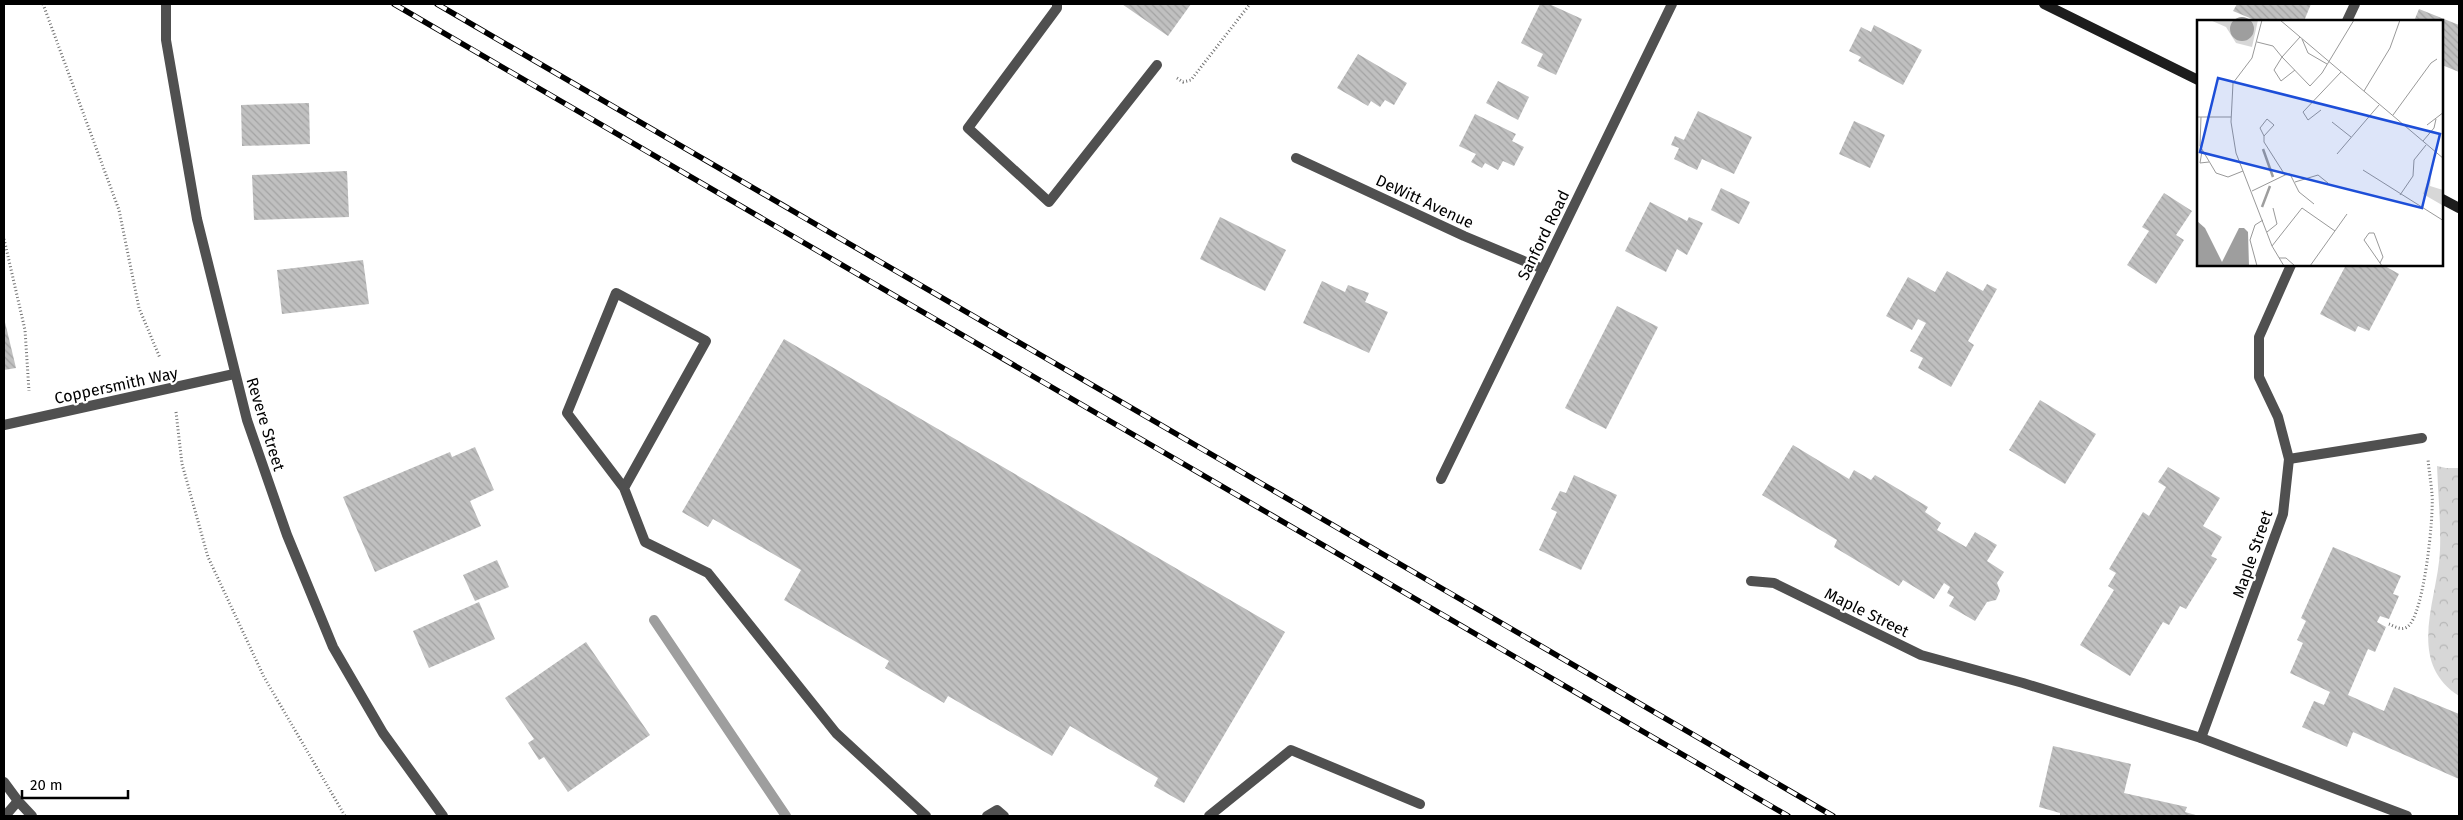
<svg xmlns="http://www.w3.org/2000/svg" width="2463" height="820" font-family="'Fira Sans',sans-serif">
<style>
.forest{fill:url(#forest-crowns)}
.lines{fill:none;stroke-linecap:round;stroke-linejoin:round}
.stream{stroke:#9e9e9e;stroke-width:10}
.building{fill:url(#building-back-hatch)}
.path{stroke:#727272;stroke-width:3;stroke-dasharray:1 2.5;stroke-linecap:butt}
.service{stroke:#505050;stroke-width:10}
.minor{stroke:#505050;stroke-width:10}
.tertiary{stroke:#505050;stroke-width:10}
.secondary{stroke:#1d1d1d;stroke-width:10}
.rail-casing{stroke:#000;stroke-width:5.5}
.rail{stroke:#fff;stroke-width:4;stroke-dasharray:11;stroke-linecap:butt}
.labels{text-anchor:middle;stroke-width:4.5;stroke-linejoin:round;paint-order:stroke}
.street-label{font-size:16px;fill:#000;stroke:#fff}
.inset-river{fill:none;stroke:#9e9e9e;stroke-width:2.5}
.inset-road{fill:none;stroke:#999;stroke-width:1}
.view{fill:#1d4ed8;fill-opacity:0.15;stroke:#1d4ed8;stroke-width:2.5}
.inset-edge{fill:none;stroke:#000;stroke-width:2.5}
</style>
<defs>
<pattern id="forest-crowns" width="20" height="18" patternUnits="userSpaceOnUse" patternTransform="scale(1.25)"><rect width="20" height="18" fill="#d7d7d7"/><path d="M2 6a3 3 0 1 1 6 0M12 15a3 3 0 1 1 6 0" fill="none" stroke="#b7b7b7"/></pattern>
<pattern id="building-back-hatch" width="6" height="6" patternUnits="userSpaceOnUse" patternTransform="scale(1.25)"><rect width="6" height="6" fill="#c0c0c0"/><path d="M-1 5l2 2M0 0l6 6M5-1l2 2" fill="none" stroke="#a3a3a3"/></pattern>
</defs>
<rect width="100%" height="100%" fill="#fff"/>
<path class="forest" d="M 2437,466 L 2446,468 L 2459,468 L 2459,696 C 2405,661 2438,600 2440,550 C 2441,522 2438,494 2437,466 Z"/>
<g class="lines">
<polyline class="stream" points="654,620 786,816"/>
</g>
<g class="building">
<polygon points="1122,4 1191,4 1168,36"/>
<polygon points="1540,4 1549,4 1582,19 1556,75 1537,66 1543,54 1521,43"/>
<polygon points="2237,4 2311,4 2304,21 2257,21 2233,11"/>
<polygon points="2419,9 2459,25 2459,72 2442,65 2442,21 2414,21"/>
<polygon points="1874,25 1922,50 1903,85 1858,61 1861,57 1849,51 1861,27 1871,32"/>
<polygon points="1358,54 1407,83 1394,105 1385,100 1380,107 1371,101 1368,106 1337,88"/>
<polygon points="1498,81 1529,97 1518,120 1486,103"/>
<polygon points="309,103 310,144 242,146 241,105"/>
<polygon points="1698,111 1752,137 1734,174 1702,159 1697,170 1674,159 1679,148 1671,145 1675,136 1684,140"/>
<polygon points="1475,114 1516,134 1512,141 1524,147 1514,166 1503,161 1498,170 1485,163 1482,168 1471,162 1476,154 1459,146"/>
<polygon points="1854,121 1885,135 1870,168 1839,154"/>
<polygon points="347,171 349,217 254,220 252,175"/>
<polygon points="1721,188 1750,202 1739,224 1711,210"/>
<polygon points="2164,193 2192,211 2176,235 2184,240 2156,284 2127,265 2149,231 2142,227"/>
<polygon points="1650,202 1687,221 1689,217 1703,223 1687,255 1677,249 1666,272 1625,251"/>
<polygon points="1220,217 1286,250 1265,291 1200,259"/>
<polygon points="363,260 369,304 282,314 277,270"/>
<polygon points="2346,265 2383,265 2399,274 2369,331 2358,326 2355,332 2320,314"/>
<polygon points="1947,271 1983,291 1987,284 1997,289 1968,341 1974,345 1951,387 1918,368 1923,358 1910,351 1926,323 1918,319 1912,330 1886,316 1908,277 1935,292"/>
<polygon points="1322,281 1345,292 1348,285 1369,293 1365,302 1388,312 1369,353 1303,323"/>
<polygon points="1617,306 1658,327 1606,429 1565,408"/>
<polygon points="4,318 16,368 4,370"/>
<polygon points="784,339 1285,632 1184,803 1154,786 1158,778 1070,726 1052,756 948,696 944,703 885,668 889,661 784,600 801,570 713,519 708,527 682,512"/>
<polygon points="2040,400 2096,434 2065,484 2009,450"/>
<polygon points="1793,445 1849,479 1854,470 1871,480 1875,475 1928,507 1925,512 1941,523 1937,530 1966,547 1975,532 1997,545 1987,561 2004,572 1997,583 2000,591 1996,600 1987,602 1975,621 1949,606 1954,597 1947,593 1950,587 1944,583 1934,599 1903,580 1899,586 1834,547 1837,540 1762,495"/>
<polygon points="475,447 494,490 470,501 481,526 375,572 343,497 450,452 452,457"/>
<polygon points="2168,467 2220,498 2203,526 2222,537 2211,556 2217,559 2186,609 2180,606 2169,625 2163,622 2130,676 2080,645 2114,590 2108,586 2116,573 2109,569 2143,512 2149,516 2166,487 2158,482"/>
<polygon points="1574,475 1617,495 1581,570 1539,550 1557,512 1551,509 1560,491 1566,493"/>
<polygon points="2333,547 2401,576 2393,594 2399,596 2389,619 2380,616 2377,622 2386,627 2375,652 2368,649 2348,695 2384,711 2394,687 2459,714 2459,779 2353,732 2347,747 2302,727 2314,701 2324,705 2330,692 2290,673 2303,643 2297,640 2306,621 2301,618"/>
<polygon points="497,560 509,587 475,601 463,575"/>
<polygon points="479,602 495,639 429,668 413,631"/>
<polygon points="586,642 650,735 568,792 544,757 539,760 528,743 534,739 505,698"/>
<polygon points="2053,746 2131,764 2124,793 2187,807 2185,812 2199,816 2060,816 2060,813 2039,807"/>
</g>
<g class="lines">
<g class="path">
<polyline points="43,4 119,210 139,308 160,358"/>
<polyline points="1177,78 1183,82 1191,80 1250,4"/>
<polyline points="4,239 25,330 29,391"/>
<polyline points="176,412 182,464 208,557 264,677 345,816"/>
<path d="M 2389,624 C 2394,626 2401,631 2407,627 C 2424,617 2434,515 2432,494 C 2431,482 2429,471 2428,459"/>
</g>
<g class="service">
<polyline points="1057,4 1057,8 968,128 1049,202 1157,65"/>
<polyline points="2347,21 2355,4"/>
<polyline points="2289,459 2422,438"/>
<polyline points="624,488 706,341 616,293 567,413 624,488 645,542 708,573 836,733 926,816"/>
<polyline points="5,816 18,801"/>
<polyline points="987,816 997,810 1004,816"/>
<polyline points="1209,816 1291,750 1420,804"/>
</g>
<g class="minor">
<polyline points="1296,158 1464,236 1543,269"/>
<polyline points="4,425 234,374"/>
<polyline points="1441,479 1672,4"/>
<polyline points="1751,581 1774,583 1921,655 2023,683 2201,738 2407,816"/>
<polyline points="2201,738 2283,514 2289,459 2278,417 2259,377 2259,337 2291,265"/>
<polyline points="4,782 18,801 32,816"/>
</g>
<polyline class="tertiary" points="166,4 166,40 197,219 247,420 287,535 333,647 383,733 443,816"/>
<g class="secondary">
<polyline points="2044,4 2198,80"/>
<polyline points="2442,199 2459,208"/>
</g>
<defs>
<g id="rail">
<polyline points="394,4 1788,816"/>
<polyline points="437,4 1833,816"/>
</g>
</defs>
<use href="#rail" class="rail-casing"/>
<use href="#rail" class="rail"/>
</g>
<g class="labels">
<g class="street-label">
<text transform="translate(1425 201) rotate(25)" y="6">DeWitt Avenue</text>
<text transform="translate(1543 235) rotate(-64)" y="6">Sanford Road</text>
<text transform="translate(116 385) rotate(-12)" y="6">Coppersmith Way</text>
<text transform="translate(266 424) rotate(73)" y="6">Revere Street</text>
<text transform="translate(2252 554) rotate(-71)" y="6">Maple Street</text>
<text transform="translate(1867 612) rotate(26)" y="6">Maple Street</text>
</g>
</g>
<g transform="translate(2197 20)">
<rect width="246" height="246" fill="#fff"/>
<path d="M 235,149 L 233,166 L 246,170 L 245,185 L 226,174 Z" fill="#d7d7d7"/>
<path d="M 13,0 L 61,0 L 55,27 L 39,23 L 29,7 Z" fill="#d7d7d7"/>
<path d="M33 9a12 12 0 1 1 24 0a12 12 0 1 1-24 0ZM 0,201 L 8,208 L 25,242 L 42,208 L 47,208 L 51,212 L 52,246 L 1,246 Z" fill="#9e9e9e"/>
<path class="inset-river" d="M 66,129 L 76,157M 65,187 L 73,166"/>
<path class="inset-road" d="M 65,0 L 55,38 L 36,63 L 34,102 L 39,133 L 75,226 L 87,246M 83,0 L 247,139M 103,17 L 85,37 L 113,66 L 125,53 L 157,0M 105,19 L 111,33 L 130,44M 60,22 L 76,26 L 85,37 L 77,50 L 84,61 L 98,50M 167,71 L 193,28 L 203,0M 124,90 L 111,100 L 106,92 L 144,52M 196,95 L 234,43 L 240,39M 0,97 L 34,97M 4,97 L 3,126 L 19,153 L 31,157 L 46,151M 135,102 L 154,117M 230,105 L 247,92M 226,121 L 237,108 L 239,99M 5,131 L 3,143 L 12,142M 140,134 L 182,85M 166,150 L 247,201M 88,155 L 93,154 L 102,172 L 117,184M 98,162 L 121,155 L 131,163M 55,171 L 88,155 L 67,122 L 67,116 L 77,105 L 70,99 L 63,108 L 67,116M 203,175 L 216,156 L 217,140 L 229,125M 105,188 L 138,211M 70,212 L 80,204 L 76,188M 75,226 L 105,188M 82,238 L 89,238 L 98,246M 183,243 L 186,237 L 177,213 L 172,213 L 167,220 L 183,243 L 185,246M 60,246 L 53,220 L 58,205 L 66,200M 113,246 L 150,194"/>
<path class="view" d="M 21,58 L 243,114 L 225,188 L 3,132 Z"/>
<rect width="246" height="246" class="inset-edge"/>
</g>
<rect width="2463" height="820" fill="none" stroke="#000000" stroke-width="10"/>
<path d="M22 790v8h106v-8" fill="none" stroke="#000000" stroke-width="2.5"/>
<text x="30" y="790" font-size="15" fill="#000000" stroke="#ffffff" stroke-width="4" paint-order="stroke">20 m</text>
</svg>
